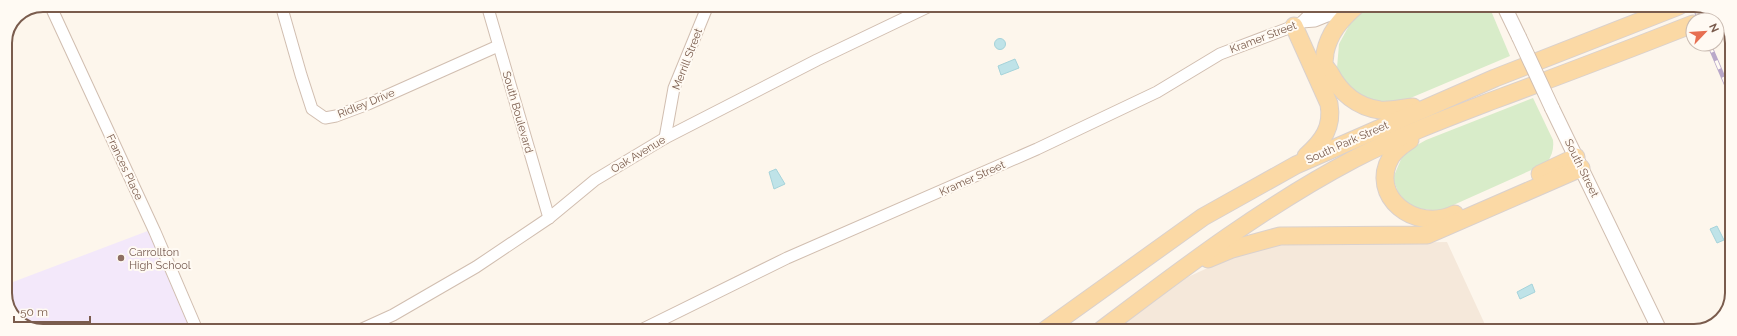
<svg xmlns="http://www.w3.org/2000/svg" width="1737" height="336" font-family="Raleway,sans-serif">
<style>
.residential{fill:#f5e8da}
.education{fill:#f3e8fa}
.green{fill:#d8ecc9}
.water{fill:#bfe3e8;stroke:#a5d3da}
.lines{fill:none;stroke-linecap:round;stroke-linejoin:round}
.minor-casing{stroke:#d1beb0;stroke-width:13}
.tertiary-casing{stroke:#d1beb0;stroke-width:16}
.primary-casing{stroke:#dad1cd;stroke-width:19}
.minor{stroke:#fff;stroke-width:11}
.tertiary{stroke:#fff;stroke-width:14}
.primary{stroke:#fbd9a5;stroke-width:17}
.rail-casing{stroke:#b9a8c9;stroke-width:4.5}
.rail{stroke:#fffaf3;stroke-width:3;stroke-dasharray:9;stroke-linecap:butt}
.tertiary-bridge-casing{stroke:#d1beb0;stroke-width:16;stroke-linecap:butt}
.tertiary-bridge{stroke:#fff;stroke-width:14}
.education-dot{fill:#8d6e63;stroke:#fffaf3;stroke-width:1.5}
.labels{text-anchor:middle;stroke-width:4;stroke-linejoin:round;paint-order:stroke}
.street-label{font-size:11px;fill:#7a5c4d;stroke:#fffaf3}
.education-label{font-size:11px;fill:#785e54;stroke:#fffaf3;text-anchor:start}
.rim{fill:none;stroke:#7a5c4d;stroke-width:2}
</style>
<rect width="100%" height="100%" fill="#fdf6ec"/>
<polygon class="residential" points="1447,242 1488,331 1114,331 1188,277 1227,259 1281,245"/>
<polygon class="education" points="153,229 198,330 36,330 15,318 5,298 5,285"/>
<g class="green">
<polygon points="1368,6 1489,6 1510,56 1401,102 1380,105 1355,97 1344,85 1337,68 1339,44 1357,11"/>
<path d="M 1533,98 L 1553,140 C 1554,149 1552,155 1547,163 L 1440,211 L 1414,208 L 1408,204 L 1398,192 L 1393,178 L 1402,157 L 1410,149 L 1426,140 Z"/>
</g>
<g class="water">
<circle cx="1000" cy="44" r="5.5"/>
<polygon points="1015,59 1019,68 1001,75 998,66"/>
<polygon points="776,169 785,184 774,189 769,172"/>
<polygon points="1717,226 1724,240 1717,243 1710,229"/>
<polygon points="1532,284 1535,292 1520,299 1517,292"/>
</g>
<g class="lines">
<defs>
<g id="minor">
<polyline points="50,5 155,232 197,330"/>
<polyline points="281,5 301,75 312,109 325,118 336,116 368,104 498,46"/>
<polyline points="487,5 549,218"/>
<polyline points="1302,22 1315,21 1352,6"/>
<polyline points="665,138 674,88 708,5"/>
<polyline points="360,330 393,315 476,267 549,218 595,180 665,138 817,60 932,5"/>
<polyline points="639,331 787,258 1037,149 1157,92 1220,54 1294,26 1302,22 1312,12 1327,6"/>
</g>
<g id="tertiary">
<polyline points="1504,6 1519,37"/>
<polyline points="1552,108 1660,331"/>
</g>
<g id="primary">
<path d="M 1356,6 C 1341,19 1329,33 1325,53 C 1325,56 1324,60 1324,63 C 1324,66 1328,70 1330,73 C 1340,92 1357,107 1380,110 C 1391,111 1402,108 1413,107"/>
<polyline points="1703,20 1717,14"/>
<path d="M 1294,26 L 1329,104 C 1333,127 1323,141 1306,156"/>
<path d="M 1410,140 C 1403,145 1396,149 1391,157 C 1368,196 1415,233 1455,214"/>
<polyline points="1540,174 1576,157"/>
<polyline points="1208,259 1232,249 1280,236 1427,235 1581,168"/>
<polyline points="1044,331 1203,217 1296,165 1495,78 1679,6"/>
<path d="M 1100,331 C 1182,269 1263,207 1354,159 C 1399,136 1447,118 1494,100 C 1561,75 1627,50 1693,24"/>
</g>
</defs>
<use href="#minor" class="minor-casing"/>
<use href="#tertiary" class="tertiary-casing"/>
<use href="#primary" class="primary-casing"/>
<use href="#minor" class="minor"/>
<use href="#tertiary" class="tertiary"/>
<use href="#primary" class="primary"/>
<defs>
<g id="rail">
<polyline points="1694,6 1700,20"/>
<polyline points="1709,44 1732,98"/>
</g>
</defs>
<use href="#rail" class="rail-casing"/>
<use href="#rail" class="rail"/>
<defs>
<polyline id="tertiary-bridge" points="1519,37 1552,108"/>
</defs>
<use href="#tertiary-bridge" class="tertiary-bridge-casing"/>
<use href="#tertiary-bridge" class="tertiary-bridge"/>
</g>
<circle class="education-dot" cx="121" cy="258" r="4"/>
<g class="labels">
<g class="street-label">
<text transform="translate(1263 37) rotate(-21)" y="4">Kramer Street</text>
<text transform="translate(687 59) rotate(-69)" y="4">Merrill Street</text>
<text transform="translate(366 103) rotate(-22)" y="4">Ridley Drive</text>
<text transform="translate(518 112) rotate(74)" y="4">South Boulevard</text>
<text transform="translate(1347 142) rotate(-24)" y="4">South Park Street</text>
<text transform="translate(638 154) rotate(-31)" y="4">Oak Avenue</text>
<text transform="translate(125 167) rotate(65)" y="4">Frances Place</text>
<text transform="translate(1582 168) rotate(64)" y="4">South Street</text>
<text transform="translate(972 178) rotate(-24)" y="4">Kramer Street</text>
</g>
<g class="education-label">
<text x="129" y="256">Carrollton<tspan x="129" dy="13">High School</tspan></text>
</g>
</g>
<path d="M0 0H1737V336H0ZM43 12H1694A31 31 0 0 1 1725 43V293A31 31 0 0 1 1694 324H43A31 31 0 0 1 12 293V43A31 31 0 0 1 43 12Z" fill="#fffaf3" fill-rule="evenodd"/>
<path class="rim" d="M43 12H1694A31 31 0 0 1 1725 43V293A31 31 0 0 1 1694 324H43A31 31 0 0 1 12 293V43A31 31 0 0 1 43 12Z"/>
<g transform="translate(1705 32) rotate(65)"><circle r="19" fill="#fffaf3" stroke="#cabbb1"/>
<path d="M0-3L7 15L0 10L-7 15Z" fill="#e76f51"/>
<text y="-6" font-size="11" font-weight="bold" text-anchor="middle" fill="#7a5c4d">N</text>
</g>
<path d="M14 316v6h76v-6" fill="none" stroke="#7a5c4d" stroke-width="2"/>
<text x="20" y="316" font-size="12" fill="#7a5c4d" stroke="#fffaf3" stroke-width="3" paint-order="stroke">50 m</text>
</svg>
